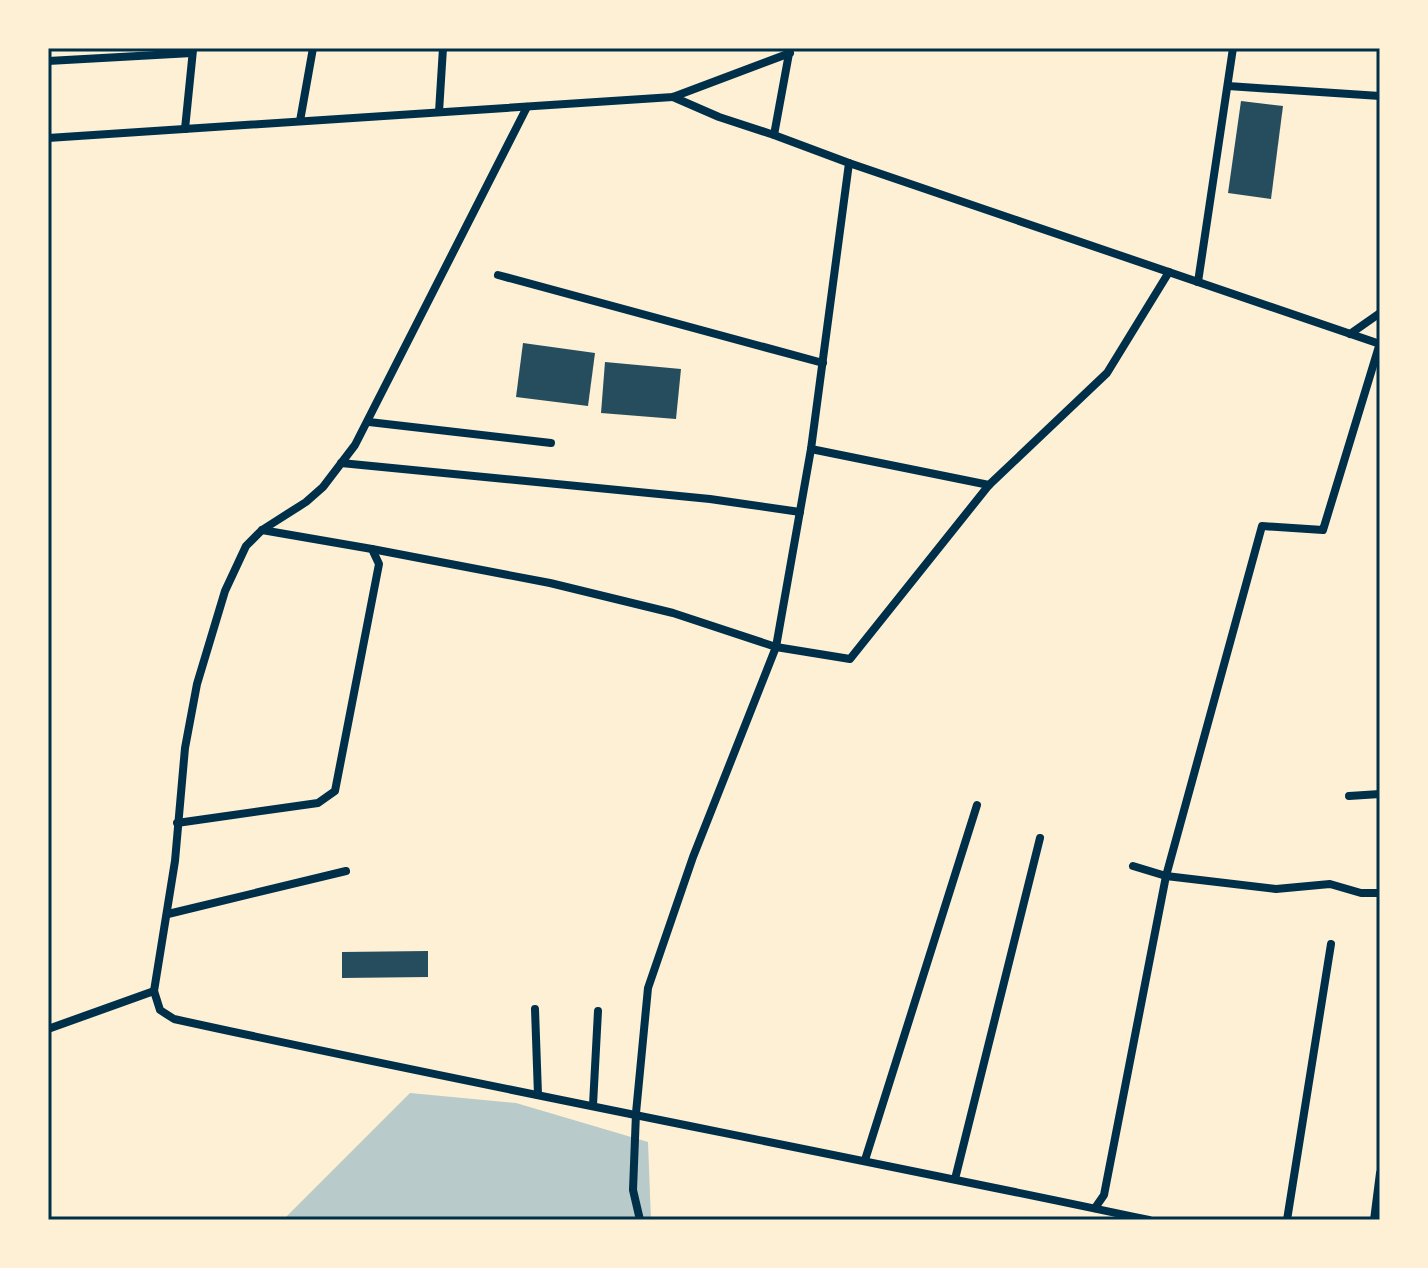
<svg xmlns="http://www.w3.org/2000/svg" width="1428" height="1268" font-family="'Varela Round',sans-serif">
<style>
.green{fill:#b9caca}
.building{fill:#264d5e}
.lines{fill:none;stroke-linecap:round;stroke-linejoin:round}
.minor{stroke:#003049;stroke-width:8}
.neatline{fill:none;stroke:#003049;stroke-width:3}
</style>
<rect width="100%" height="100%" fill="#fdf0d5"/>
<polygon class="green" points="410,1093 516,1103 648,1142 651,1220 283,1220"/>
<g class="building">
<polygon points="1241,101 1283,106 1271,199 1228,193"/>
<polygon points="523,343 595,353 588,406 516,397"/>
<polygon points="605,362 681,369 676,419 601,413"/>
<polygon points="428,951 428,977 342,978 342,952"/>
</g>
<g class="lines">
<g class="minor">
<polyline points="48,61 192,53"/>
<polyline points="1228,86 1380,96"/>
<polyline points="673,97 719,117 774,135"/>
<path d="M 527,107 L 355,445 L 323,487 L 306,502 L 262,530 L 246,546 L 225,591 L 197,684 L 185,748 L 175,861 L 154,991 L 160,1010 L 174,1019 C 498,1090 824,1151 1149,1220"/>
<polyline points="439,112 443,48"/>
<polyline points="300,121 313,48"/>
<polyline points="185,129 193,50"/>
<polyline points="48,138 673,97 790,53"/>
<polyline points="849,163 1380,344"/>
<polyline points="498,275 823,363"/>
<polyline points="1198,282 1233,48"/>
<polyline points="1350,334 1380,313"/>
<polyline points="369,422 551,443"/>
<polyline points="811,449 989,485"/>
<polyline points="341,463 710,499 800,512"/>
<polyline points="372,549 550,583 673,613 776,647 850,659 989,485 1107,373 1169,272"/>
<polyline points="1349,796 1380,794"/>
<polyline points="177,823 318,803 335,791 379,564 372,549 262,530"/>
<polyline points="1133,866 1166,876 1276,889 1330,884 1361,893 1380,893"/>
<polyline points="168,914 346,871"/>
<polyline points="535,1009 538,1095"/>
<polyline points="48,1029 154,991"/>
<polyline points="593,1105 598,1011"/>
<polyline points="865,1160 977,805"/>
<polyline points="955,1179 1040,838"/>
<polyline points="1095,1208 1104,1195 1166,876 1262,526 1323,530 1380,343"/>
<polyline points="640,1220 633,1190 636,1113 648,988 693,857 776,647 811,449 849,163 774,135 790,48"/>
<polyline points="1287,1220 1331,944"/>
<polyline points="1374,1220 1380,1173"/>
</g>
</g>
<rect width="1428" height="1268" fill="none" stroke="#fdf0d5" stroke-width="100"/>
<rect x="50" y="50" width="1328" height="1168" class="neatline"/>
</svg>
